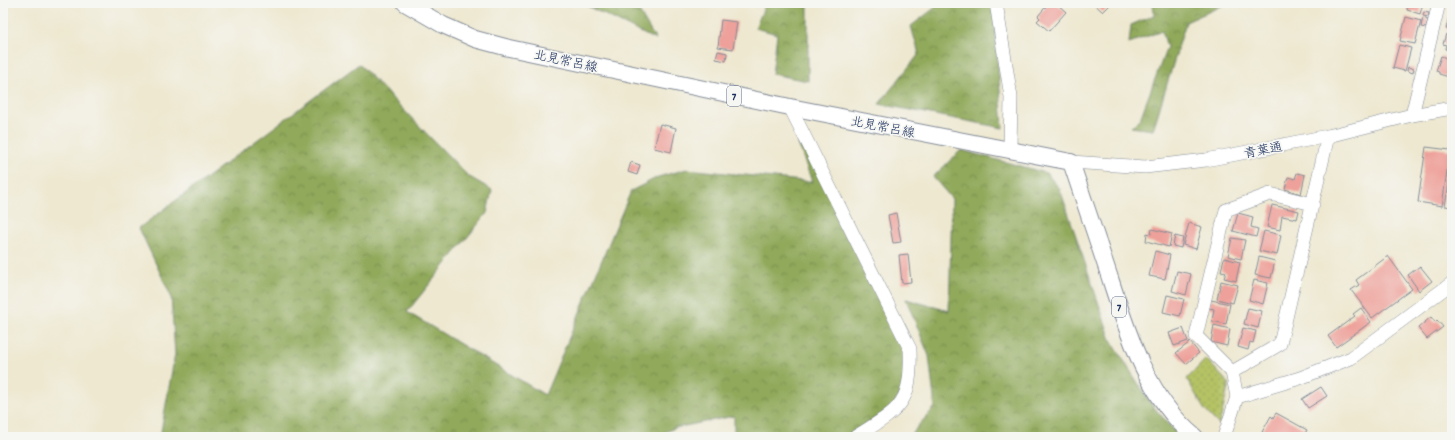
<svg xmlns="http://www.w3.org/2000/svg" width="1455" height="440" font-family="Dekko,'Klee One',sans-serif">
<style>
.forest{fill:url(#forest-crowns);stroke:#566c5c}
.park{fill:url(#park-dots);stroke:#687962}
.building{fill:#eea09a}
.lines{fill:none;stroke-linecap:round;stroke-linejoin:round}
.minor-casing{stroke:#848c97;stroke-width:14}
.major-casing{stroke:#848c97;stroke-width:18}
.minor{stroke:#fff;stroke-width:13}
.major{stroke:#fff;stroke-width:16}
.labels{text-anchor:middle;stroke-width:3.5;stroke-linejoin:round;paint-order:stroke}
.shield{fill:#f6f6f2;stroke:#5d6b8a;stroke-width:1}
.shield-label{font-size:12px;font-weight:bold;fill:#1b2f5e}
.street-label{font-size:13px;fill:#1b2f5e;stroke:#f6f6f2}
</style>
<defs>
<pattern id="forest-crowns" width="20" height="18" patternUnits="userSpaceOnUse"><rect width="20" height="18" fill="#90a95a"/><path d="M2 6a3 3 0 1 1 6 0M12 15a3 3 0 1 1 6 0" fill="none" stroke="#758a4e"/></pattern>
<pattern id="park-dots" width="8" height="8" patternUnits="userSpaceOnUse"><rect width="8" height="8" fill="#b5c365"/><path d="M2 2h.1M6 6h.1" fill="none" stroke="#929f56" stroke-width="1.8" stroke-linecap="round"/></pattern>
</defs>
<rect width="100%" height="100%" fill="#f6f6f2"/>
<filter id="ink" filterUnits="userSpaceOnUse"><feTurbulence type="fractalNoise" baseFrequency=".025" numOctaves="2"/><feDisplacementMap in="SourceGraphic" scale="8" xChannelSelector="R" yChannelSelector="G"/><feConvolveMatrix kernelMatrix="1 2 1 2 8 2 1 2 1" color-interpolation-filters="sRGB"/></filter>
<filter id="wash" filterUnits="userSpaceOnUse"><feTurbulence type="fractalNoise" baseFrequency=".012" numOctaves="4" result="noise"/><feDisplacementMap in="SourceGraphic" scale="16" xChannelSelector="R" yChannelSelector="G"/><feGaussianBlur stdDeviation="0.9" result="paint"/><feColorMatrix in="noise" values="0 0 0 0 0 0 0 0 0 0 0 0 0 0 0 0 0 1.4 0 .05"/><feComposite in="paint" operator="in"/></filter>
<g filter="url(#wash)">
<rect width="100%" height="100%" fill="#eee8d0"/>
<g class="forest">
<polygon points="581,3 634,3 656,40"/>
<polygon points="766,3 808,3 808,81 772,74 777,34 755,28"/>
<polygon points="936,3 993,3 1003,128 879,104 919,54 911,26 936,7"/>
<polygon points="1153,3 1228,3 1186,22 1153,130 1131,127 1140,119 1167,47 1162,31 1129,43 1131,25 1154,15"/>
<polygon points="359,64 468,176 492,190 487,213 407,312 545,395 631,191 658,177 687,169 812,182 798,143 808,149 908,354 907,385 890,409 846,437 734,437 734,416 675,428 653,437 160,437 175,354 171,296 139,228"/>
<polygon points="961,150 1046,173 1060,189 1111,340 1151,404 1180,437 911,437 917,427 935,407 929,356 906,299 949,311 952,199 933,177"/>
</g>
<polygon class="park" points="1206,359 1229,384 1219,425 1204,409 1187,379"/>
<g id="blocks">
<g class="building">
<polygon points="1049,3 1056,3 1066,12 1049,31 1037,21 1040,18 1038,16"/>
<polygon points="1093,3 1112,3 1103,12"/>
<polygon points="1408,3 1423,3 1420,14 1407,10"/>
<polygon points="1424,12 1429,13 1428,17 1423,16"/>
<polygon points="1450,12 1452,13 1452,30 1446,29"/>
<polygon points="1406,17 1421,21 1415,44 1400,41"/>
<polygon points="1423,18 1428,20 1426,28 1421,27"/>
<polygon points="721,20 737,22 733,49 718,47"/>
<polygon points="1446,34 1452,36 1452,51 1445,49 1446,45 1443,44"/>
<polygon points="1399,45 1411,48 1405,71 1393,68"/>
<polygon points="718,51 727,53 726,61 716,59"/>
<polygon points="1441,56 1452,60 1449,77 1439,74 1439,72 1436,71"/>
<polygon points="1408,67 1414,69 1413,73 1407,71"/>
<polygon points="660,124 676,128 671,152 654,148"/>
<polygon points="1426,147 1450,150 1442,206 1418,202"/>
<polygon points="631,162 640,165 637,175 628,172"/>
<polygon points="1451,171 1452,171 1452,207 1445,206"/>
<polygon points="1297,173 1305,175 1301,194 1285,189 1288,177 1295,179"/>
<polygon points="1272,205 1299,211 1297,219 1282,216 1280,230 1267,227"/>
<polygon points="896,213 901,242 893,243 888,215"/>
<polygon points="1238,213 1253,217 1251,227 1258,229 1256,237 1233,231"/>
<polygon points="1189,223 1202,227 1196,249 1183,245"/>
<polygon points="1152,229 1172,234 1169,247 1146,241 1147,233 1151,234"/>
<polygon points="1264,231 1281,235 1277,255 1259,251"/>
<polygon points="1175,236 1183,238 1181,248 1173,246"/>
<polygon points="1232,238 1245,240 1241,259 1228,256"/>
<polygon points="1155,251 1170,255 1165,279 1149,276"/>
<polygon points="908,254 911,282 902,283 899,255"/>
<polygon points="1388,256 1412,289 1372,318 1351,290 1359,285 1356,280"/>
<polygon points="1259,257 1275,261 1271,278 1255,275"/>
<polygon points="1224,258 1240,262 1236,281 1224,278 1226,272 1221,271"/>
<polygon points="1420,266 1432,281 1419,291 1408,275"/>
<polygon points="1177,271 1191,274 1186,295 1172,291"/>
<polygon points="1254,280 1268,283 1263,304 1249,300"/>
<polygon points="1221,281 1238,285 1233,303 1217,299"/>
<polygon points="1167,295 1184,299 1180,316 1163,312"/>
<polygon points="1211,300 1230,304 1226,324 1212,321 1214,309 1209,308"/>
<polygon points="1248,308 1262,311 1258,328 1244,324"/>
<polygon points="1361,308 1371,322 1336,347 1328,336 1355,316 1353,314"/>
<polygon points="1431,317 1435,322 1437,320 1443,327 1427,339 1418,328"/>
<polygon points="1214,325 1230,329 1227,346 1211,342"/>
<polygon points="1183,328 1188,341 1174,346 1169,333"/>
<polygon points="1243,328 1256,331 1253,343 1250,342 1248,350 1238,347"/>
<polygon points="1190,342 1199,353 1186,364 1176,353"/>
<polygon points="1452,363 1452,372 1448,366"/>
<polygon points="1321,387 1327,396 1308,408 1302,399"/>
<polygon points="1276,413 1307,430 1303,437 1270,437 1262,432 1271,416 1273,418"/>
</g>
</g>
</g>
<g filter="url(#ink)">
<use href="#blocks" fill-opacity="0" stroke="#848c97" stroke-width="1"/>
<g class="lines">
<defs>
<g id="minor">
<polyline points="996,3 1011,97 1010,150"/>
<path d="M 790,107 L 910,349 C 912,405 900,409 855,437"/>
<polyline points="1412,115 1439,3"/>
<polyline points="1071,162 1145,167 1206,160 1328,136 1412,115 1452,108"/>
<polyline points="1232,372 1280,344 1328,136"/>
<polyline points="1237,397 1232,372 1196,336 1226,210 1270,194 1313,204"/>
<polyline points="1224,437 1237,397 1300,378 1351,358 1452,283"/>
</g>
<path id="major" d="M 405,3 L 443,25 L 475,39 L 509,48 L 790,107 L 1071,162 C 1083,198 1095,233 1107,269 C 1126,327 1145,396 1195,437"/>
</defs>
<use href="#minor" class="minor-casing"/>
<use href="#major" class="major-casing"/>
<use href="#minor" class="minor"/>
<use href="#major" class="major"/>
</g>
</g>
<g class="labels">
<g class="shield">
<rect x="727" y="86" width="14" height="20" rx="3"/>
<rect x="1112" y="297" width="14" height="20" rx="3"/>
</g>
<g class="shield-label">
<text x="734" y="100">7</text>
<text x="1119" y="311">7</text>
</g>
<g class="street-label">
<text transform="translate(566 60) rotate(12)" y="5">北見常呂線</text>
<text transform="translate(883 126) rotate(11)" y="5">北見常呂線</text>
<text transform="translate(1263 149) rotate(-11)" y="5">青葉通</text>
</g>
</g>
<rect width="1455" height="440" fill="none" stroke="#f6f6f2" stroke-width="16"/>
</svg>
